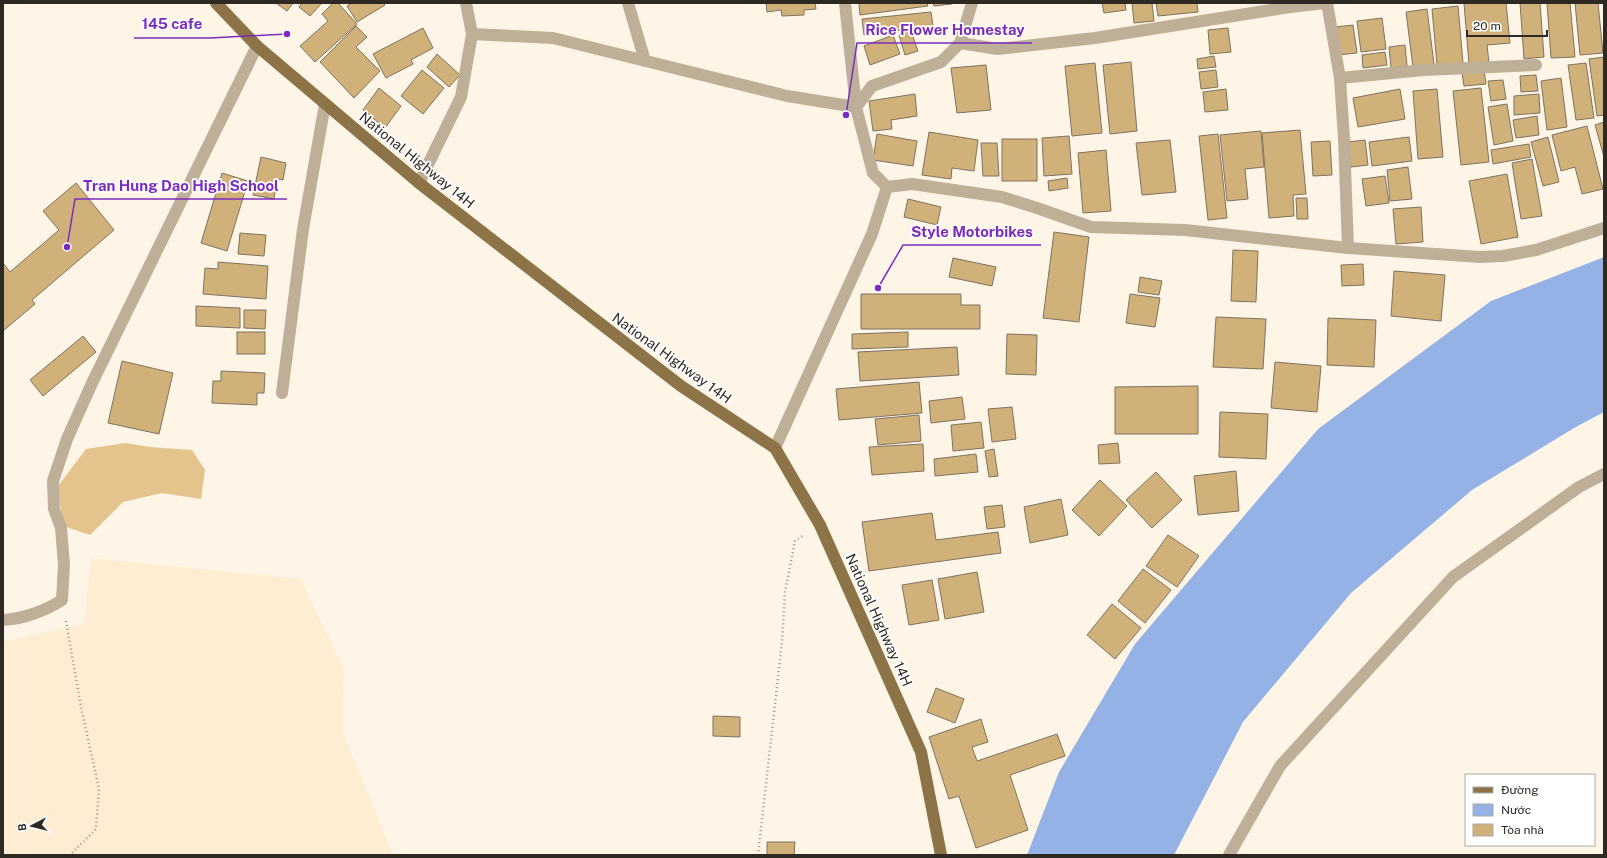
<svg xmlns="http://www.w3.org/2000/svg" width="1607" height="858" font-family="'Public Sans',sans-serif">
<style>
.built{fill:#fdedd3}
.forest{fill:#e4c38c}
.water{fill:#94b2e5}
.building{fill:#d1b17a;stroke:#7d7362}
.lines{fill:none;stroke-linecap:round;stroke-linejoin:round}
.path{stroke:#9c958a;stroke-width:2.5;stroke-dasharray:1 3;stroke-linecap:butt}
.minor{stroke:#beb098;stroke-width:12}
.primary{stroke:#8d7448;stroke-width:12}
.labels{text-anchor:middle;stroke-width:3.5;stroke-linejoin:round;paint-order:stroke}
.street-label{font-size:14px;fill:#2e2a23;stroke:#fff}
.leader{fill:none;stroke:#7b2cbf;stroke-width:1.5}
.callout-dot{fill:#7b2cbf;stroke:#fff;stroke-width:1.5}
.callout-label{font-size:15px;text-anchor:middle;font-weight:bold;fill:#7b2cbf;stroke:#fff;stroke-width:3.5;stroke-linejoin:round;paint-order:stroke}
</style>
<rect width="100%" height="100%" fill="#fff5e6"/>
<polygon class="built" points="91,558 301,579 344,671 342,730 393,855 3,855 3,642 84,624"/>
<polygon class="forest" points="125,443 150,447 192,450 205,470 201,499 162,493 123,502 90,535 63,526 58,486 86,449"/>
<polygon class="water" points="1604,257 1604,412 1574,428 1472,490 1351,593 1243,722 1174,855 1027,855 1059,772 1135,644 1318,429 1491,301"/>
<g class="building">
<polygon points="276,3 293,3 287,11"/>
<polygon points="302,3 322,3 310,16 299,7"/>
<polygon points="333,3 338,3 357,24 315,62 300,46 328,21 322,14"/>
<polygon points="352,3 383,3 385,5 357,22 347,6"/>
<polygon points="766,3 815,3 816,9 804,10 804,15 782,16 781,10 767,12"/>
<polygon points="859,3 927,3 928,6 860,15"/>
<polygon points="933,3 952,3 952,4 934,6"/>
<polygon points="1102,3 1125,3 1126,10 1104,13"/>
<polygon points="1132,3 1152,3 1154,21 1134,23"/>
<polygon points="1156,3 1197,3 1198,12 1158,16"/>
<polygon points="1464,3 1506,3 1510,43 1487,45 1489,63 1469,64"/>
<polygon points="1520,3 1540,3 1544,57 1524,59"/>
<polygon points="1547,3 1570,3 1575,57 1551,58"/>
<polygon points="1575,3 1598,3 1603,53 1580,55"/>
<polygon points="1458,6 1463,63 1437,65 1432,9"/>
<polygon points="1427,9 1434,64 1413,67 1406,12"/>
<polygon points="931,12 933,26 864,35 862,19"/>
<polygon points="1382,18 1386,49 1361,52 1357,21"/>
<polygon points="1353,25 1357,53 1338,55 1335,27"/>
<polygon points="356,26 367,37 356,47 380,71 354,98 320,62"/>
<polygon points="423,28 433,48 411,60 413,64 386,78 373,54"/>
<polygon points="1228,28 1231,52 1210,54 1208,30"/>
<polygon points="911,31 918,51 905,55 899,35"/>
<polygon points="893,35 900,54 870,65 864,46"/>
<polygon points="1405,45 1407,66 1391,68 1389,47"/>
<polygon points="1385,52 1387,65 1363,68 1362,55"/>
<polygon points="437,54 460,75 449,87 427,67"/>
<polygon points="1214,56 1216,67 1198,69 1197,59"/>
<polygon points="1604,57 1604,115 1597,116 1589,59"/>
<polygon points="1131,62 1137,131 1110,134 1103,65"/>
<polygon points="1095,63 1102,133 1072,136 1065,66"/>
<polygon points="1586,63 1594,118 1576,120 1568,65"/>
<polygon points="986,65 991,110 957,113 951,68"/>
<polygon points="422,70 444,88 423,114 401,96"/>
<polygon points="1216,70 1218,87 1201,89 1199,72"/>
<polygon points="1484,70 1486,84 1464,86 1462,73"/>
<polygon points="1536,75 1538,91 1521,92 1520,76"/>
<polygon points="1561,78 1567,127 1547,130 1541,81"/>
<polygon points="1503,80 1506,99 1491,101 1488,81"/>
<polygon points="379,88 401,106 385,128 363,110"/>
<polygon points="1481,88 1489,162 1461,165 1453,91"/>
<polygon points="1226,89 1228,110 1205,112 1203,92"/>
<polygon points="1400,89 1405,119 1358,127 1353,98"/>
<polygon points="1437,89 1443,157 1418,159 1413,91"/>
<polygon points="915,94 917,116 891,120 892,129 873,131 869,101"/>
<polygon points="1539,94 1540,113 1514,115 1514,96"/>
<polygon points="1507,104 1513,141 1494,145 1488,107"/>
<polygon points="1537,116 1539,135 1516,138 1513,120"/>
<polygon points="1604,122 1604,157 1595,125"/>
<polygon points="1587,126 1603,189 1582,194 1575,167 1561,171 1552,135"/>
<polygon points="1300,130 1306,194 1293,195 1294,216 1269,218 1262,133"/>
<polygon points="1261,131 1264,167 1245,169 1248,199 1227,201 1220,135"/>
<polygon points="929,132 978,140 974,171 952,168 951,179 922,175"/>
<polygon points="877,134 917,141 913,166 873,160"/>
<polygon points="1218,134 1227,218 1208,220 1199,136"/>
<polygon points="1069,136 1072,174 1044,176 1042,138"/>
<polygon points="1409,137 1412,161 1372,166 1369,142"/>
<polygon points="1548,137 1559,182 1543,186 1531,142"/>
<rect x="1002" y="139" width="35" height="42"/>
<polygon points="1170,140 1176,192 1142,195 1136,143"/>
<polygon points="1365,140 1368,165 1351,167 1348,142"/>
<polygon points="1330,141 1332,175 1313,176 1311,142"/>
<polygon points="981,143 997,143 999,176 983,176"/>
<polygon points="1529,144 1531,157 1493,164 1491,150"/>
<polygon points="1106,150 1111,211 1083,213 1078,153"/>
<polygon points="261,157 286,163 283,180 277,179 274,199 253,195"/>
<polygon points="1532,159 1542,216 1521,219 1512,163"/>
<polygon points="1408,167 1412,199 1390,201 1387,170"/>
<polygon points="222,173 248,181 227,251 201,243"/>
<polygon points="1507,174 1518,237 1481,244 1469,181"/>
<polygon points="1385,176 1389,203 1366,206 1362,179"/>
<polygon points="1067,178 1068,188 1049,191 1048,181"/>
<polygon points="76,183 114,230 32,300 35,304 3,331 3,263 10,272 59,230 43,211"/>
<polygon points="1296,198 1307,198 1308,219 1297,219"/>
<polygon points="908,199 941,207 937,225 904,217"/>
<polygon points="1421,207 1423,242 1396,244 1393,209"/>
<polygon points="1054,232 1089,237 1079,322 1043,318"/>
<polygon points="240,233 266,235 264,256 238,254"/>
<polygon points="1233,250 1258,251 1256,302 1231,301"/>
<polygon points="953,258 996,267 992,286 949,277"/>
<polygon points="218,262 268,266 266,299 203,294 205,268 218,269"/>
<polygon points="1363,264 1364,285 1342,286 1341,265"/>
<polygon points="1394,271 1445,275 1441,321 1391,316"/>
<polygon points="1140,277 1162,281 1159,295 1138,292"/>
<polygon points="861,294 961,294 961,305 980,305 980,329 861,329"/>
<polygon points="1130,294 1160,298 1155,327 1126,323"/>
<polygon points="196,306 240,308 240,328 196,326"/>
<polygon points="244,310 266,310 265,329 244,328"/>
<polygon points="1216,317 1266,319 1263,369 1213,367"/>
<polygon points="1328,318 1376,320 1374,367 1327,365"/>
<rect x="237" y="332" width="28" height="22"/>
<polygon points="908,332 908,347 852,349 852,334"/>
<polygon points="1007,334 1037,335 1036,375 1006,374"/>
<polygon points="83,336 96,352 43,396 30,380"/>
<polygon points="957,347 959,375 860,381 858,352"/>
<polygon points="122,361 173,373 159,434 108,423"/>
<polygon points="1275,362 1321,366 1317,412 1271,408"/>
<polygon points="221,371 265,373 264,393 257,393 257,405 212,403 213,381 221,381"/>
<polygon points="919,382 922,413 839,420 836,389"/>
<polygon points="1198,386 1198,434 1115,434 1115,387"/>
<polygon points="962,397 965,419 931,423 929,401"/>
<polygon points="1012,407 1016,439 992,442 988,409"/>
<polygon points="1220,412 1268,414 1266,459 1219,457"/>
<polygon points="919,415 921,441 878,445 875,419"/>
<polygon points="981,422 984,448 953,451 951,425"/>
<polygon points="1118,443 1120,463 1099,464 1098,445"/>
<polygon points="923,444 924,471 872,475 869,447"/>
<polygon points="994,449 998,476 989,477 985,451"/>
<polygon points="976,454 978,472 935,476 934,459"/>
<polygon points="1236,471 1239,511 1198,515 1194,476"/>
<polygon points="1156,472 1182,500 1152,528 1126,500"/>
<polygon points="1100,480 1127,506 1099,536 1072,510"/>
<polygon points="1061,499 1068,535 1030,543 1024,507"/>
<polygon points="1002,505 1005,527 987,529 984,507"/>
<polygon points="932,513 936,540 998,532 1001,553 869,571 862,522"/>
<polygon points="1168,535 1199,556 1177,587 1146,566"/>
<polygon points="1143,569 1171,590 1145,623 1118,601"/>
<polygon points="977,572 984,612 945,619 938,579"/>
<polygon points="932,580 939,620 909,625 902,585"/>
<polygon points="1112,604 1141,628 1115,659 1087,635"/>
<polygon points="936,688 964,699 955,723 927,712"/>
<polygon points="713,716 740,717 740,737 713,736"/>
<polygon points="981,719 988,742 972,747 977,761 1057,734 1065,756 1010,775 1028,830 976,848 959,796 949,799 929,737"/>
<polygon points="767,842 795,842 794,855 767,855"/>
</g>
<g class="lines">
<g class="path">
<polyline points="66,621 82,712 99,789 96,829 70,855"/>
<polyline points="758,855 782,642 785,592 795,541 804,535"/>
</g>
<g class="minor">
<polyline points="628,3 645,61"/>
<polyline points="1327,3 1340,78 1344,139 1348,248"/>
<polyline points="472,34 553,38 787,96 856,107"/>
<polyline points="960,43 998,49 1095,38 1290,7 1325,3"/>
<polyline points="1340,78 1424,70 1536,65"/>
<polyline points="856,107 872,86 941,62 960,43 972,3"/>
<polyline points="419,183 461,97 472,34 466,3"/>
<polyline points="887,187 912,184 1002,197 1037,208 1091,227 1185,230 1348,248 1480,257 1503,256 1536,250 1604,228"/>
<polyline points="282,393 303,229 325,104"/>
<polyline points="775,448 872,234 887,187 873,173 856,107 845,3"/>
<path d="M 3,620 C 23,619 45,611 62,600 L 64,565 L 61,528 L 54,509 L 53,481 L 67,439 L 93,381 L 257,46"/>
<polyline points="1229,855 1280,766 1453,577 1579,487 1604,474"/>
</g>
<polyline class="primary" points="216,3 257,46 419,183 681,386 775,448 820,525 921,752 941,855"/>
</g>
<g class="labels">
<g class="street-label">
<text transform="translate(417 160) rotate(39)" y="5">National Highway 14H</text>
<text transform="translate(672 358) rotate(36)" y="5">National Highway 14H</text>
<text transform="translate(879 620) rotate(66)" y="5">National Highway 14H</text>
</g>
</g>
<path class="leader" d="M287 34L210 38H134M846 115L857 43H1032M67 247L75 199H287M878 288L903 245H1041"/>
<g class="callout-dot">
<circle cx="287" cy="34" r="4"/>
<circle cx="846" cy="115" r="4"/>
<circle cx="67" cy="247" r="4"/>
<circle cx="878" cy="288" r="4"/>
</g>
<g class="callout-label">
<text x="172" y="29">145 cafe</text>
<text x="945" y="35">Rice Flower Homestay</text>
<text x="181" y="191">Tran Hung Dao High School</text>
<text x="972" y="237">Style Motorbikes</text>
</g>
<rect width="1607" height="858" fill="none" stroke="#2e2a23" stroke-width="8"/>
<rect x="1465" y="774" width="130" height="72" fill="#ffffff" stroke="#abaaa7"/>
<rect x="1473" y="787" width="20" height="6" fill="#8d7448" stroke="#abaaa7"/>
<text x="1501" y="794" font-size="12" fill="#2e2a23">Đường</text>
<rect x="1473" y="804" width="20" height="12" fill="#94b2e5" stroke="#abaaa7"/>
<text x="1501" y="814" font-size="12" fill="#2e2a23">Nước</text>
<rect x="1473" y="824" width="20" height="12" fill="#d1b17a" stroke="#abaaa7"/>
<text x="1501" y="834" font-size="12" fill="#2e2a23">Tòa nhà</text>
<g transform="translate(32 826) rotate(263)" stroke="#ffffff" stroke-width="3" paint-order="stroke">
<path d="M0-3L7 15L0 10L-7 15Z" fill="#2e2a23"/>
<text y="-6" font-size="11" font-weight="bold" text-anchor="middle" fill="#2e2a23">B</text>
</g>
<path d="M1467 30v6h80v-6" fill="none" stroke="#2e2a23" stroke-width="2"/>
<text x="1473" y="30" font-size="12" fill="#2e2a23" stroke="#ffffff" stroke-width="3" paint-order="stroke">20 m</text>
</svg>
